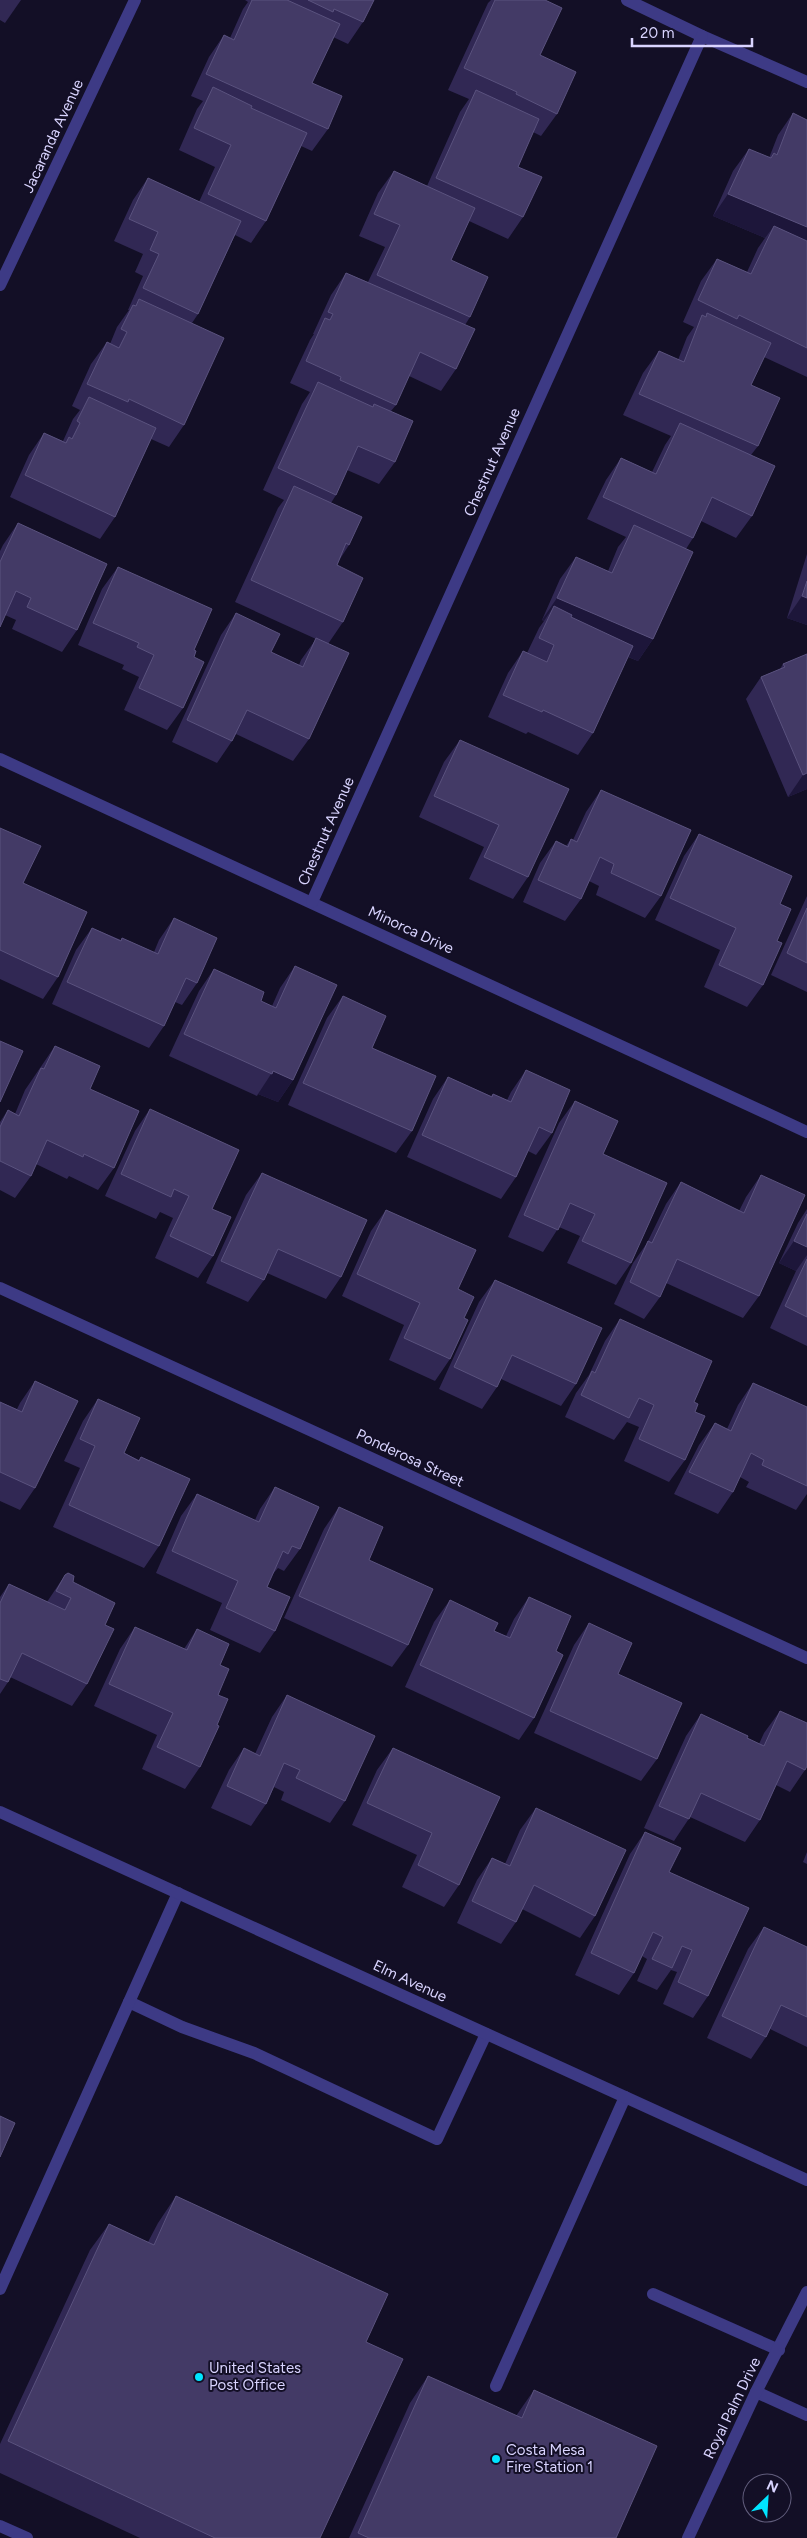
<svg xmlns="http://www.w3.org/2000/svg" width="807" height="2538" font-family="Figtree,sans-serif">
<style>
.lines{fill:none;stroke-linecap:round;stroke-linejoin:round}
.lane{stroke:#3d3a85;stroke-width:12}
.street{stroke:#3d3a85;stroke-width:12}
.wall{fill:#312854}
.shaded-wall{fill:#1d163a}
.building{fill:#433a66;stroke:#5a527e}
.poi-dot{fill:#00e5ff;stroke:#130f26;stroke-width:2}
.labels{text-anchor:middle;stroke-width:4;stroke-linejoin:round;paint-order:stroke}
.street-label{font-size:15px;fill:#d9d4ff;stroke:#130f26}
.poi-label{font-size:15px;fill:#d9d4ff;stroke:#130f26;text-anchor:start}
</style>
<rect width="100%" height="100%" fill="#130f26"/>
<g class="lines">
<g class="lane">
<polyline points="129,2002 182,2027 254,2053 437,2139 486,2034"/>
<polyline points="0,2289 178,1893"/>
<polyline points="653,2294 779,2350"/>
<polyline points="496,2386 625,2097"/>
<polyline points="756,2392 807,2415"/>
<polyline points="0,2526 27,2538"/>
</g>
<g class="street">
<polyline points="627,0 702,36 807,82"/>
<polyline points="0,285 135,0"/>
<polyline points="0,759 807,1132"/>
<polyline points="312,902 702,36"/>
<polyline points="0,1288 807,1658"/>
<polyline points="0,1812 807,2180"/>
<polyline points="688,2538 756,2392 807,2292"/>
</g>
</g>
<g class="wall">
<polygon points="0,0 21,0 5,23 0,20"/>
<polygon points="245,0 374,0 363,22 348,44 333,37 312,83 328,129 312,151 301,146 266,221 251,243 235,235 198,314 192,323 184,425 169,447 151,439 115,517 100,539 10,497 29,455 44,433 63,441 73,419 80,410 72,406 91,364 107,342 110,344 117,327 129,310 128,310 143,276 135,272 143,254 114,241 133,200 148,178 199,202 215,167 179,150 197,109 203,101 191,96 209,57 224,35 230,38 243,9 248,2"/>
<polygon points="491,0 545,0 540,55 557,114 541,136 533,132 518,167 523,217 508,239 469,221 451,260 470,317 465,325 456,369 441,391 409,376 396,405 391,411 395,462 379,484 347,470 336,495 331,503 349,545 340,559 337,565 343,622 328,644 309,739 293,761 236,734 232,741 217,763 172,742 221,635 236,613 271,652 299,665 301,660 316,639 235,602 278,508 284,500 263,490 302,404 310,392 290,383 310,340 314,334 313,334 331,295 346,273 368,282 385,247 359,236 378,193 394,171 427,186 460,112 469,99 448,90 488,3"/>
<polygon points="793,113 807,120 807,377 764,357 751,385 758,446 751,455 752,516 736,538 701,521 693,538 686,549 653,639 638,661 628,657 593,733 578,755 528,732 526,734 488,717 508,673 523,651 527,653 539,628 544,621 542,620 560,579 576,557 608,571 618,547 626,537 587,519 606,480 621,458 652,472 665,445 671,436 623,415 643,373 659,351 678,360 687,337 694,327 683,322 701,281 717,259 747,272 758,248 765,238 713,216 733,171 749,149 769,158 778,135"/>
<polygon points="18,523 77,630 62,652 12,629 16,620 5,615 0,627 0,551 3,545"/>
<polygon points="807,554 807,625 787,618"/>
<polygon points="118,567 194,650 194,657 183,708 167,730 124,710 139,677 122,669 124,665 78,645 102,589"/>
<polygon points="807,654 807,789 788,797 746,699 761,677 780,669 783,664"/>
<polygon points="460,740 528,877 513,899 469,879 484,847 419,817 444,762"/>
<polygon points="601,790 661,896 645,918 596,895 599,886 589,881 581,899 565,921 523,902 540,863 556,841 566,846 571,839 573,840 586,812"/>
<polygon points="0,828 23,883 58,977 43,999 0,979"/>
<polygon points="699,834 780,904 777,941 763,985 747,1007 704,987 720,950 655,920 684,856"/>
<polygon points="807,896 807,992 771,975"/>
<polygon points="174,918 197,983 182,1005 175,1002 164,1026 149,1048 52,1004 76,950 92,928 121,940 122,938 154,952 159,940"/>
<polygon points="295,966 293,1080 278,1102 258,1094 257,1096 169,1056 199,991 214,969 261,1001 272,1006 280,988"/>
<polygon points="343,996 372,1048 412,1131 396,1153 288,1105 327,1018"/>
<polygon points="55,1046 90,1089 114,1168 98,1190 69,1176 67,1179 36,1164 31,1176 15,1198 0,1190 0,1122 8,1110 15,1114 25,1090"/>
<polygon points="526,1070 552,1133 536,1155 528,1151 516,1177 501,1199 407,1157 433,1099 448,1077 491,1096 493,1094 507,1100 511,1092"/>
<polygon points="575,1101 603,1154 631,1263 616,1285 567,1263 580,1236 559,1227 543,1252 508,1237 559,1123"/>
<polygon points="150,1109 212,1209 213,1256 198,1278 155,1258 173,1218 160,1212 156,1219 105,1196 135,1131"/>
<polygon points="262,1173 341,1277 326,1299 267,1273 264,1280 248,1302 206,1283 246,1195"/>
<polygon points="761,1175 759,1296 743,1318 666,1283 660,1297 644,1319 614,1304 633,1263 647,1243 666,1204 681,1182 739,1211 746,1197"/>
<polygon points="807,1209 807,1346 770,1328 796,1271 779,1263 798,1223"/>
<polygon points="386,1210 458,1289 450,1359 435,1381 389,1360 404,1325 342,1296 371,1231"/>
<polygon points="495,1280 576,1384 561,1406 501,1379 497,1387 482,1409 439,1389 479,1302"/>
<polygon points="620,1319 694,1402 695,1412 685,1460 669,1482 624,1461 639,1427 627,1422 614,1440 565,1417 576,1393 589,1375 605,1341"/>
<polygon points="35,1381 35,1488 20,1510 0,1501 0,1402 17,1409 20,1403"/>
<polygon points="753,1383 807,1407 807,1494 796,1510 746,1487 749,1482 740,1477 733,1492 718,1514 674,1494 699,1445 715,1423 727,1429 738,1405"/>
<polygon points="98,1399 124,1453 139,1460 141,1457 159,1546 144,1568 53,1527 80,1468 64,1461 83,1421"/>
<polygon points="275,1487 300,1549 284,1571 278,1568 272,1575 267,1587 275,1631 260,1653 210,1630 222,1603 156,1573 181,1516 197,1494 255,1520 260,1509"/>
<polygon points="339,1507 369,1560 408,1645 392,1667 284,1618 324,1529"/>
<polygon points="65,1575 73,1582 105,1625 87,1684 72,1706 10,1677 8,1682 0,1694 0,1597 9,1584 47,1602"/>
<polygon points="529,1597 556,1651 534,1718 519,1740 405,1687 434,1622 450,1600 494,1631 506,1636 514,1619"/>
<polygon points="589,1623 618,1674 657,1759 641,1781 534,1733 574,1645"/>
<polygon points="135,1627 184,1649 197,1629 220,1665 217,1725 200,1767 185,1789 142,1769 157,1735 94,1706 120,1649"/>
<polygon points="287,1695 345,1801 330,1823 281,1800 284,1792 274,1787 266,1804 251,1826 211,1808 229,1770 244,1748 255,1754 272,1717"/>
<polygon points="780,1711 805,1770 790,1792 776,1785 760,1820 745,1842 690,1817 674,1841 644,1828 686,1736 701,1714 759,1744 764,1733"/>
<polygon points="393,1748 459,1885 444,1907 402,1887 417,1855 352,1825 377,1770"/>
<polygon points="536,1808 595,1916 580,1938 522,1909 516,1922 501,1944 457,1923 477,1880 492,1858 505,1864 520,1830"/>
<polygon points="645,1832 669,1872 708,1996 693,2018 663,2004 677,1972 671,1970 657,1990 637,1981 647,1959 642,1956 634,1973 619,1995 575,1975 630,1854"/>
<polygon points="807,1852 807,1864 803,1862"/>
<polygon points="764,1927 807,1947 807,2047 770,2029 766,2037 751,2059 707,2038 748,1949"/>
<polygon points="176,2196 366,2342 320,2538 140,2538 0,2473 0,2444 90,2250 109,2224 148,2242 158,2223"/>
<polygon points="428,2376 516,2416 534,2390 616,2538 349,2538 410,2403"/>
</g>
<g class="shaded-wall">
<polygon points="728,194 807,227 807,252 774,226 765,238 713,216"/>
<polygon points="802,596 807,598 807,625 787,618"/>
<polygon points="557,598 653,639 638,661 547,622 554,606 544,621 542,620"/>
<polygon points="807,773 807,789 788,797 803,775"/>
<polygon points="273,1071 293,1080 278,1102 258,1094"/>
<polygon points="794,1241 807,1247 807,1255 796,1271 779,1263"/>
</g>
<g class="building">
<polygon points="252,0 287,0 340,24 312,83 342,96 328,129 206,74 224,35 234,40"/>
<polygon points="308,0 374,0 363,22 334,9 333,12"/>
<polygon points="495,0 545,0 562,8 540,55 576,72 557,114 516,94 517,92 464,68"/>
<polygon points="213,87 252,106 251,108 307,133 266,221 208,194 231,145 194,128"/>
<polygon points="476,90 539,119 518,167 542,177 523,217 436,178"/>
<polygon points="793,113 807,120 807,227 728,194 749,149 771,158 774,153 777,155"/>
<polygon points="394,171 475,208 451,260 488,277 470,317 377,275 400,225 374,214"/>
<polygon points="148,178 241,221 198,314 143,288 159,254 150,250 158,232 129,219"/>
<polygon points="774,226 807,241 807,348 739,315 737,319 698,300 717,259 751,274"/>
<polygon points="346,273 475,329 456,369 420,352 396,405 340,380 341,377 306,361 325,318 330,320 333,314 328,312"/>
<polygon points="139,299 224,338 184,425 129,399 128,402 87,384 107,342 119,348 127,332 121,329 133,305 136,306"/>
<polygon points="707,313 771,343 751,385 780,398 758,446 639,394 659,351 684,362 702,315 706,317"/>
<polygon points="318,382 373,407 374,404 413,421 395,462 358,446 336,495 278,468"/>
<polygon points="89,397 156,428 115,517 25,475 44,433 66,443 69,437 72,439 80,423 77,421"/>
<polygon points="680,423 775,466 752,516 712,497 693,538 603,497 621,458 656,474"/>
<polygon points="294,486 362,517 349,545 346,543 337,565 363,578 343,622 251,580"/>
<polygon points="18,523 107,564 77,630 27,607 31,598 16,591 0,627 0,562"/>
<polygon points="634,525 693,552 653,639 557,598 576,557 612,573"/>
<polygon points="118,567 212,609 194,650 196,651 194,657 204,662 183,708 139,688 154,655 137,647 139,643 93,623"/>
<polygon points="807,581 807,598 802,596"/>
<polygon points="554,606 572,615 571,617 633,646 593,733 543,710 542,712 503,695 523,651 547,662 554,645 539,638"/>
<polygon points="236,613 280,634 271,652 303,667 316,638 349,653 309,739 247,710 232,741 187,720"/>
<polygon points="807,654 807,773 803,775 761,677 785,667 783,664"/>
<polygon points="460,740 569,789 528,877 484,857 499,825 434,796"/>
<polygon points="601,790 691,830 661,896 611,873 614,864 600,857 581,899 538,880 556,841 568,847 571,839 577,842"/>
<polygon points="0,828 41,846 23,883 87,912 58,977 0,950"/>
<polygon points="699,834 792,876 780,904 791,909 777,941 782,943 763,985 719,965 736,928 670,898"/>
<polygon points="807,908 807,963 787,953"/>
<polygon points="174,918 217,938 197,983 186,978 164,1026 67,982 92,928 121,941 122,938 158,954"/>
<polygon points="295,966 337,985 293,1080 273,1071 272,1074 184,1034 214,969 264,992 261,1001 276,1008"/>
<polygon points="343,996 386,1016 372,1048 436,1076 412,1131 303,1083"/>
<polygon points="0,1041 23,1051 0,1102"/>
<polygon points="55,1046 100,1066 90,1089 139,1111 114,1168 84,1154 83,1157 47,1140 31,1176 0,1161 0,1127 8,1110 19,1116 41,1068 44,1069"/>
<polygon points="526,1070 570,1090 552,1133 539,1127 516,1177 422,1135 448,1077 492,1097 493,1094 511,1102"/>
<polygon points="575,1101 618,1121 603,1154 667,1183 631,1263 582,1241 595,1214 570,1203 558,1230 524,1215"/>
<polygon points="150,1109 239,1150 212,1209 231,1217 213,1256 170,1236 189,1196 174,1189 171,1197 121,1174"/>
<polygon points="262,1173 367,1220 341,1277 278,1249 264,1280 221,1261"/>
<polygon points="761,1175 805,1195 759,1296 677,1259 660,1297 630,1282 648,1241 652,1243 681,1182 744,1213"/>
<polygon points="386,1210 476,1250 458,1289 474,1297 464,1318 468,1320 450,1359 404,1338 420,1303 357,1274"/>
<polygon points="807,1214 807,1247 794,1241"/>
<polygon points="807,1259 807,1317 785,1306"/>
<polygon points="495,1280 602,1328 576,1384 512,1355 497,1387 454,1367"/>
<polygon points="620,1319 712,1361 694,1402 698,1404 695,1412 705,1416 685,1460 639,1439 654,1405 639,1398 629,1418 581,1395 592,1371 595,1373"/>
<polygon points="35,1381 78,1401 35,1488 0,1472 0,1402 22,1412"/>
<polygon points="753,1383 807,1407 807,1486 762,1465 764,1460 751,1453 733,1492 689,1472 715,1423 731,1431"/>
<polygon points="98,1399 140,1418 124,1453 139,1461 141,1457 190,1479 159,1546 69,1505 95,1446 80,1439"/>
<polygon points="275,1487 319,1507 300,1549 292,1546 288,1554 283,1551 267,1587 290,1597 275,1631 226,1608 238,1581 172,1551 197,1494 259,1522"/>
<polygon points="339,1507 383,1527 369,1560 433,1589 408,1645 299,1596"/>
<polygon points="68,1573 74,1576 73,1582 115,1603 105,1625 114,1629 87,1684 22,1653 8,1682 0,1679 0,1603 9,1584 65,1610 71,1598 56,1591 65,1575"/>
<polygon points="529,1597 571,1616 556,1651 563,1655 534,1718 420,1665 450,1600 498,1623 494,1631 510,1638"/>
<polygon points="589,1623 632,1643 618,1674 682,1703 657,1759 550,1711"/>
<polygon points="135,1627 187,1650 197,1629 229,1644 220,1665 229,1669 218,1695 228,1699 217,1725 219,1726 200,1767 157,1747 173,1713 109,1684"/>
<polygon points="287,1695 375,1736 345,1801 296,1778 300,1770 284,1763 266,1804 227,1786 244,1748 260,1756"/>
<polygon points="780,1711 807,1723 807,1766 805,1770 787,1761 760,1820 701,1793 689,1819 659,1806 701,1714 748,1736 747,1738 764,1746"/>
<polygon points="393,1748 500,1797 459,1885 418,1865 432,1833 367,1803"/>
<polygon points="536,1808 626,1850 595,1916 534,1885 516,1922 472,1901 492,1858 510,1866"/>
<polygon points="645,1832 681,1848 669,1872 749,1908 708,1996 678,1982 692,1950 682,1946 672,1968 652,1959 663,1937 653,1932 634,1973 591,1953"/>
<polygon points="764,1927 807,1947 807,2017 781,2005 766,2037 722,2016"/>
<polygon points="0,2116 15,2123 0,2157"/>
<polygon points="176,2196 388,2294 366,2342 403,2359 320,2538 215,2538 8,2441 109,2224 154,2245"/>
<polygon points="428,2376 522,2418 534,2390 657,2446 616,2538 369,2538 358,2533"/>
</g>
<g class="poi-dot">
<circle cx="199" cy="2377" r="5"/>
<circle cx="496" cy="2459" r="5"/>
</g>
<g class="labels">
<g class="street-label">
<text transform="translate(53 136) rotate(-65)" y="5">Jacaranda Avenue</text>
<text transform="translate(492 462) rotate(-66)" y="5">Chestnut Avenue</text>
<text transform="translate(326 831) rotate(-66)" y="5">Chestnut Avenue</text>
<text transform="translate(411 930) rotate(25)" y="5">Minorca Drive</text>
<text transform="translate(410 1458) rotate(25)" y="5">Ponderosa Street</text>
<text transform="translate(410 1981) rotate(25)" y="5">Elm Avenue</text>
<text transform="translate(732 2408) rotate(-64)" y="5">Royal Palm Drive</text>
</g>
<g class="poi-label">
<text x="209" y="2373">United States<tspan x="209" dy="17">Post Office</tspan></text>
<text x="506" y="2455">Costa Mesa<tspan x="506" dy="17">Fire Station 1</tspan></text>
</g>
</g>
<g transform="translate(767 2498) rotate(25)"><circle r="24" fill="#130f26" stroke="#625e7d"/>
<path d="M0-4L9 19L0 12L-9 19Z" fill="#00e5ff"/>
<text y="-8" font-size="14" font-weight="bold" text-anchor="middle" fill="#d9d4ff">N</text>
</g>
<path d="M632 38v8h120v-8" fill="none" stroke="#d9d4ff" stroke-width="2.5"/>
<text x="640" y="38" font-size="15" fill="#d9d4ff" stroke="#130f26" stroke-width="4" paint-order="stroke">20 m</text>
</svg>
